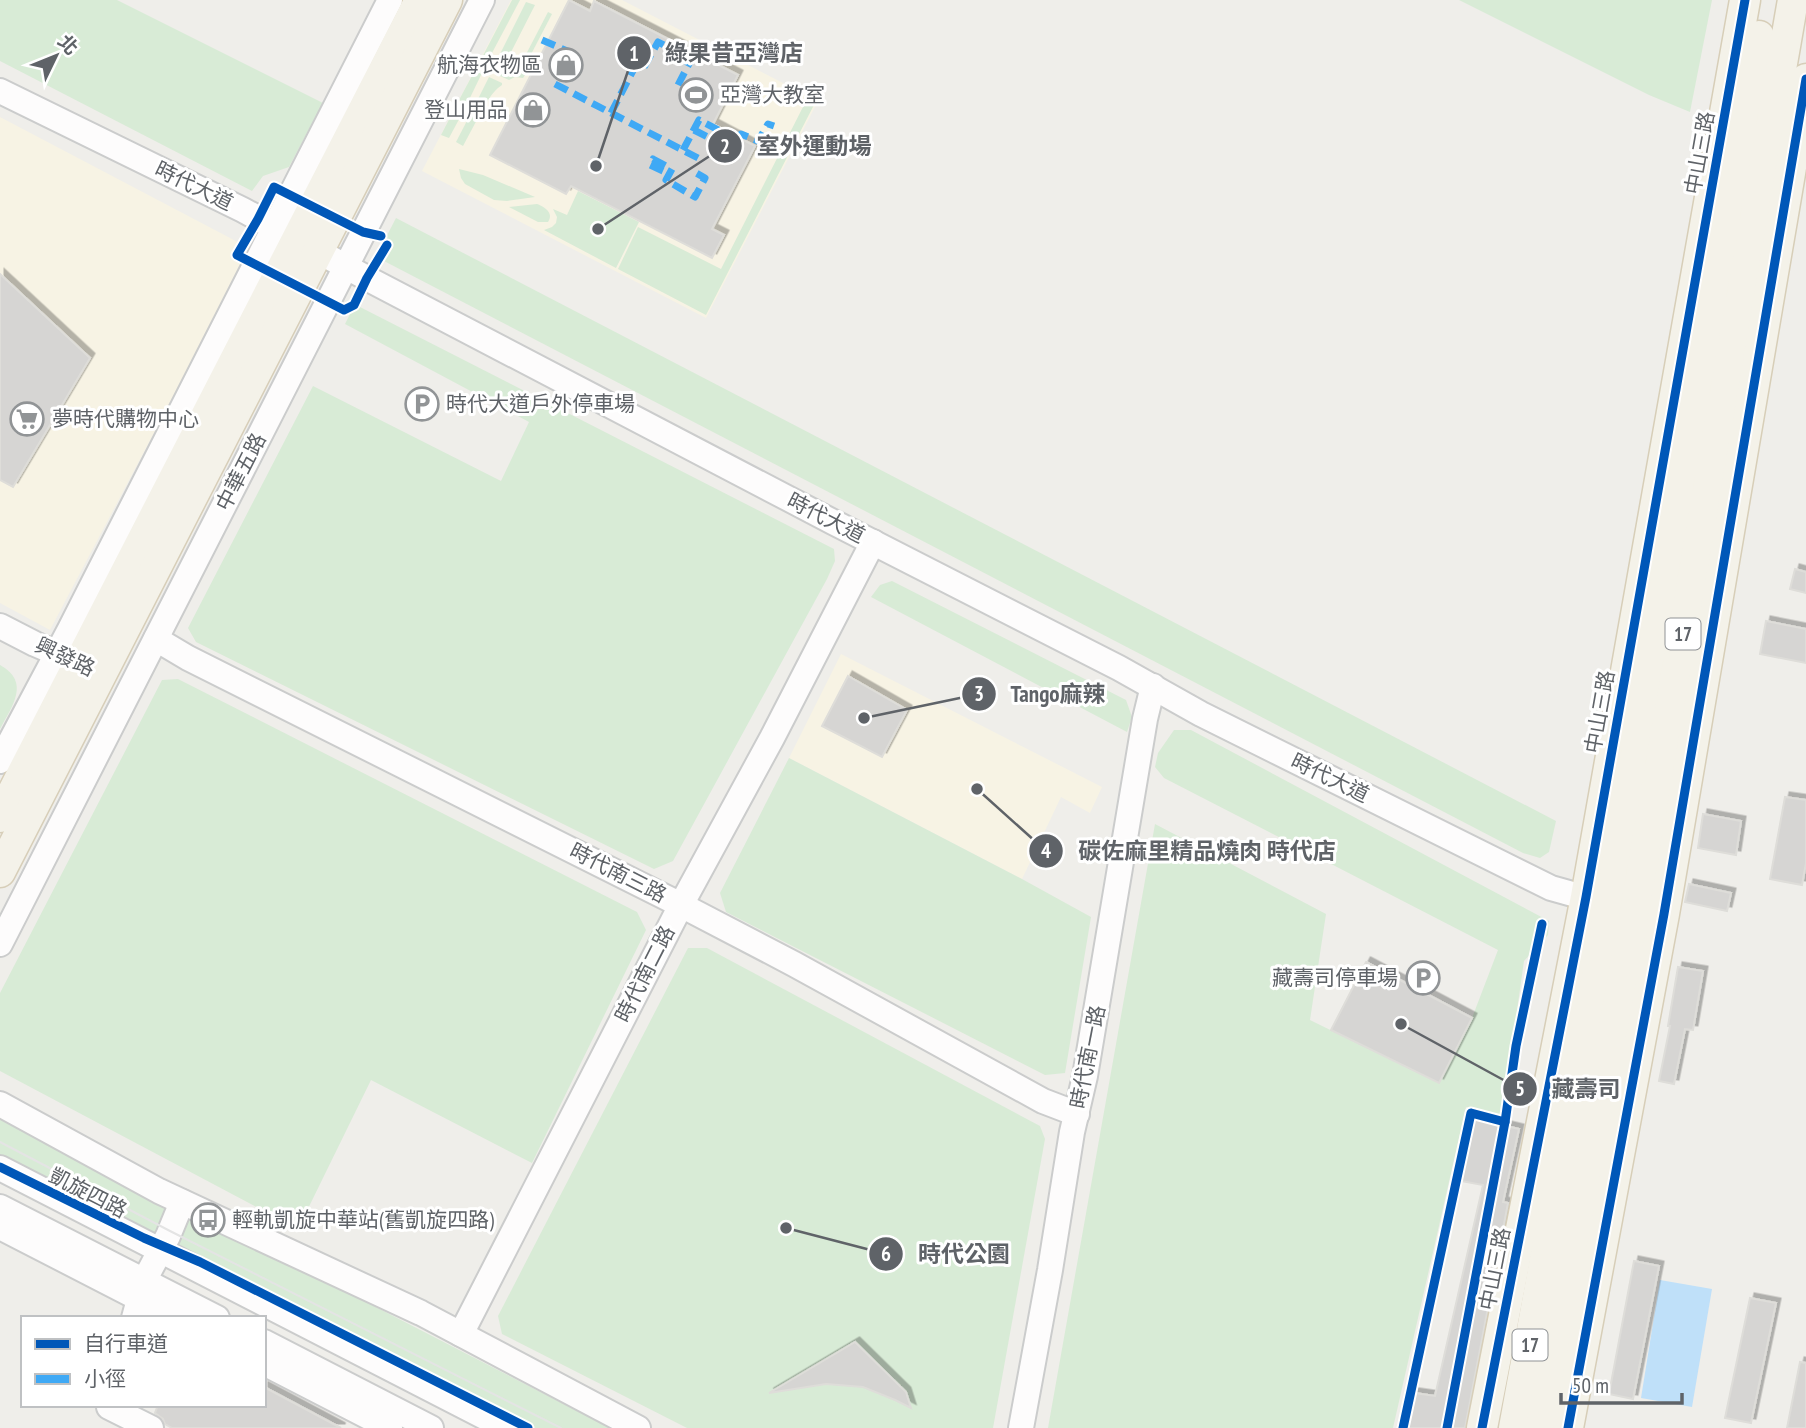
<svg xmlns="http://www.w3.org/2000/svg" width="1806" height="1428" font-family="'PT Sans Narrow','Noto Sans TC',sans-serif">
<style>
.commercial{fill:#f7f3e4}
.green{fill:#d8ebd6}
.water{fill:#bfe0f9}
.building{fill:#d6d5d3;stroke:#deddd9;stroke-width:2;filter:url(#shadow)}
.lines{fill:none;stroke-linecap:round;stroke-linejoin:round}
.minor-casing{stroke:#cbcccc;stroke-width:28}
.major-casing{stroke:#d7ceb8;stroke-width:33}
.minor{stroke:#fdfcfc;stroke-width:24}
.major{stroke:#f4f2e9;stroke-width:30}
.tram{stroke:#e4e4e4;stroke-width:2}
.quiet{stroke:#3fa9f5;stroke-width:7;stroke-dasharray:14 7;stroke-linecap:butt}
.cycleway-casing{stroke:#fff;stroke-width:13}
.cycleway{stroke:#0057b8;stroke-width:9}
.labels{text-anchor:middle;stroke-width:6;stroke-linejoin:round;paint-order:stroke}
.shield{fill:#fff;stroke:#8f9295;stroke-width:2}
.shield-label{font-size:19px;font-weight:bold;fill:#5f6368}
.poi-label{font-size:21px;fill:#5f6368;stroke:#fff;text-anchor:start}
.street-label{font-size:21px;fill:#5f6368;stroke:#fff}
.leader{fill:none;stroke:#5f6368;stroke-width:2.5}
.callout-dot{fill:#5f6368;stroke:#fff;stroke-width:2.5}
.mark-label{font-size:21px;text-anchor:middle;font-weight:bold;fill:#fff}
.callout-label{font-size:23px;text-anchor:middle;font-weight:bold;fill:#5f6368;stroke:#fff;stroke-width:6;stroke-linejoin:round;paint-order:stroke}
</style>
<defs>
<filter id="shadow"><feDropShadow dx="4.5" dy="-4.5" stdDeviation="0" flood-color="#0004"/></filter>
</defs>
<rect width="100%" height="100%" fill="#efeeea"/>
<g class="commercial">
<polygon points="511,0 622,0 818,101 706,318 422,171"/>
<polygon points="0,117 251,249 50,630 0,603"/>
<polygon points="841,654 1102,787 1090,813 1061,797 1022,879 789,758"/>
</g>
<g class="green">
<polygon points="0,0 117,0 323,103 289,167 263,176 252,191 0,61"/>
<polygon points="512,0 520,0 484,68 478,65"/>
<polygon points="1459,0 1712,0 1690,112 1649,95"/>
<polygon points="526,2 535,5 508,58 513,62 510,68 525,75 523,78 515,77 509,80 491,72"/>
<polygon points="548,12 552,14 526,64 522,62"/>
<polygon points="475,70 482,73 467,104 459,100"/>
<path d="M 489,77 L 502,83 L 502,85 C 490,93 489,102 480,110 L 474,107 Z"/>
<polygon points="808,97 816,101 706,315 618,269 638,227 721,269"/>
<polygon points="456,106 464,110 449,138 441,135"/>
<polygon points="471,113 479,116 463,146 456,142"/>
<polygon points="459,169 483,175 535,197 507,201 494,200 465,184 461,178"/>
<polygon points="578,191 639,222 616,268 544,230 552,227 556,223 557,217 553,209 567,215"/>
<path d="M 537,204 C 545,207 554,213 548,222 L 538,222 L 509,207 Z"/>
<polygon points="396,218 1556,821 1549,852 1540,858 1523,853 384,261 380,249"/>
<polygon points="358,306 834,549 835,561 827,579 673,861 654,869 196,642 188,628 313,386 501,481 529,422 345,324 352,310"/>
<polygon points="892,581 1126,700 1132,717 1127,732 871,597 880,585"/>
<path d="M 0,665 C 31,682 12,706 0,729 Z"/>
<polygon points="178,679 637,912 646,930 532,1163 371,1080 298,1229 0,1071 0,993 162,680"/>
<polygon points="1174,730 1191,730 1549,921 1548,935 1524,961 1502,1116 1466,1107 1393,1428 1048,1428 1155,824 1326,914 1310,1020 1438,1083 1472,1018 1498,950 1164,778 1155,767 1158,753"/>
<polygon points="789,758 1022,879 1091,917 1065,1073 1045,1075 726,912 720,893"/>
<polygon points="688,948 707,948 1040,1126 1045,1139 993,1428 687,1428 502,1334 498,1316"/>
<polygon points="0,1113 610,1428 516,1428 0,1162"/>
</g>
<polygon class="water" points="1660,1280 1712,1289 1692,1407 1641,1398"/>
<g class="building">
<polygon points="569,0 590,11 594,1 738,75 713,124 755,146 712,229 724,235 712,258 571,186 566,194 490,155"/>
<polygon points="0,274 90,358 13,487 0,480"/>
<polygon points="1795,569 1806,572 1806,593 1790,589"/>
<polygon points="1766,621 1806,629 1806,663 1760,654"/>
<polygon points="848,676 907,710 882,757 822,726"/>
<polygon points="1785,797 1806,800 1806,863 1802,885 1770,879"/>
<polygon points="1703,814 1741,821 1736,855 1698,848"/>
<polygon points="1689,884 1731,893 1727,911 1685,902"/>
<polygon points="1366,962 1472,1018 1439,1083 1331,1030"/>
<polygon points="1678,967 1703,971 1693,1030 1685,1029 1674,1084 1659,1081 1670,1026 1668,1026"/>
<polygon points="1473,1118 1519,1129 1503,1202 1508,1203 1465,1428 1408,1428 1414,1393 1435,1396 1483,1185 1461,1181"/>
<polygon points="1634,1261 1659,1266 1633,1399 1609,1394"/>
<polygon points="1750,1298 1776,1303 1751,1423 1725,1418"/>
<polygon points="855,1342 906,1392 911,1408 895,1400 863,1387 826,1384 769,1393"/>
<polygon points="1800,1362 1806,1363 1806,1428 1787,1428"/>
<polygon points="264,1387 341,1428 172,1428 165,1424 163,1419 155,1413 158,1405 264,1405"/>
</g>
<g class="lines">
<defs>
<g id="minor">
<polyline points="0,91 243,210 374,282 833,522 1119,668 1201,714 1551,888 1601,902"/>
<polyline points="0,626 35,644 70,659"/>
<polyline points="156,639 188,658 681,905 794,964 1043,1101 1077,1114"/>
<polyline points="0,761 70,629 390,0"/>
<polyline points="0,944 482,0"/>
<polyline points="0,1104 159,1191 421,1313 638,1428"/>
<polyline points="0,1168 506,1428"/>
<polyline points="0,1207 217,1318"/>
<polyline points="0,1227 177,1318"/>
<polyline points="134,1318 144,1281 168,1236 182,1202"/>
<polyline points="461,1334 681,905 772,738 873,542"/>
<polyline points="264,1342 431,1428"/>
<polyline points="264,1363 390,1428"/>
<polyline points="109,1407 151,1428"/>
<polyline points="1021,1428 1050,1270 1072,1132 1085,1076 1145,719 1153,686"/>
</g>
<g id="major">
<polyline points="0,817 420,0"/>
<polyline points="0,872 447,0"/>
<polyline points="1482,1428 1586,897 1745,0"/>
<polyline points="1514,1428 1610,905 1759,36"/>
<polyline points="1541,1428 1635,911 1793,0"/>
<polyline points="1568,1428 1664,914 1806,79"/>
</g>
</defs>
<use href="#minor" class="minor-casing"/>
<use href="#major" class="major-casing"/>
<use href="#minor" class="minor"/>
<use href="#major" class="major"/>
<polyline class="tram" points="0,1142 170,1231 561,1428"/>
<g class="quiet">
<polyline points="542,40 572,53"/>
<polyline points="644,67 658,42 691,59"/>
<polyline points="555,84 698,158"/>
<polyline points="678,85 694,54"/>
<polyline points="611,113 637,63"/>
<polyline points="694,130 726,146"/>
<polyline points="738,140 741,134 758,141 768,124 774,126"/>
<polyline points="683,150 699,120 732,137"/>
<polyline points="672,169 666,180 695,197 705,178 691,170"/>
<polyline points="663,171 650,165 653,159 666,166"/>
</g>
<defs>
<g id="cycleway">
<polyline points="381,236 363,232 274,187 258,219 237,255 344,310 354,305 367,278 387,245"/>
<polyline points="0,1167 144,1238 200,1262 528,1428"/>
<polyline points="1403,1428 1471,1113 1505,1122"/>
<polyline points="1447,1428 1505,1122 1516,1046 1542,924"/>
<polyline points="1482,1428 1586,897 1745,0"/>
<polyline points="1568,1428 1664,914 1806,79"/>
</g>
</defs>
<use href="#cycleway" class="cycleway-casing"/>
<use href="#cycleway" class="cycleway"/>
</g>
<defs>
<symbol id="shop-ring" viewBox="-11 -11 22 22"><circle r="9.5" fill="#fff" stroke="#919496" stroke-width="1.5"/><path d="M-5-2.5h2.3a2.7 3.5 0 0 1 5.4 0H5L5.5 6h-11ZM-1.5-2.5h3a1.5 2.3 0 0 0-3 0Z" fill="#919496"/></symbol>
<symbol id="stadium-ring" viewBox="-11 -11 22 22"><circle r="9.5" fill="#fff" stroke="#919496" stroke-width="1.5"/><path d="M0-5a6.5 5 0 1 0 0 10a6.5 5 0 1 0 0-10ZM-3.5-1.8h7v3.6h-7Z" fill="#919496"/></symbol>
<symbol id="parking-ring" viewBox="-11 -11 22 22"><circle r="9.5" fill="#fff" stroke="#919496" stroke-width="1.5"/><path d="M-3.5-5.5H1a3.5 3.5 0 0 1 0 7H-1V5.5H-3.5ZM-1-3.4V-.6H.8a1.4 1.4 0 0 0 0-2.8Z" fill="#919496"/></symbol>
<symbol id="supermarket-ring" viewBox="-11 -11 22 22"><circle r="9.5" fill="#fff" stroke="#919496" stroke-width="1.5"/><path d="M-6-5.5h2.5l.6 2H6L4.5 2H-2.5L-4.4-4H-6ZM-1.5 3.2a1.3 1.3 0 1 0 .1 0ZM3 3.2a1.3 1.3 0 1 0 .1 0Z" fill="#919496"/></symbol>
<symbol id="bus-ring" viewBox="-11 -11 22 22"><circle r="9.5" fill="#fff" stroke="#919496" stroke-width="1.5"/><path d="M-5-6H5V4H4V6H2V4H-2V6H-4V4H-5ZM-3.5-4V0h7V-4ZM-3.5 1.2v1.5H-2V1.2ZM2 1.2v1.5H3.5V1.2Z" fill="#919496"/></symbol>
</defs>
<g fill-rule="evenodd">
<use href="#shop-ring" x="547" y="46" width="38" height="38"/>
<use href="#stadium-ring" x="677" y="76" width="38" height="38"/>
<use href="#shop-ring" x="514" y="91" width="38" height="38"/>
<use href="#parking-ring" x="403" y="385" width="38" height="38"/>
<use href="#supermarket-ring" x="8" y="400" width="38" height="38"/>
<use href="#parking-ring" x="1404" y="959" width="38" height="38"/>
<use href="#bus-ring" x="189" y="1201" width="38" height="38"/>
</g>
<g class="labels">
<g class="shield">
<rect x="1665.5" y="618.5" width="35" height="31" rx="5"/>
<rect x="1512.5" y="1329.5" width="35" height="31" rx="5"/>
</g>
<g class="shield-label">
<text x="1683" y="641">17</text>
<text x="1530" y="1352">17</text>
</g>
<g class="poi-label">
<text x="542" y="72" text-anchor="end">航海衣物區</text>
<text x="720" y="102">亞灣大教室</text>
<text x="508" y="117" text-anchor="end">登山用品</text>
<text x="446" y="411">時代大道戶外停車場</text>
<text x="52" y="426">夢時代購物中心</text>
<text x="1398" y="985" text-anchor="end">藏壽司停車場</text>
<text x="232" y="1227">輕軌凱旋中華站(舊凱旋四路)</text>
</g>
<g class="street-label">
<text transform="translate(1700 153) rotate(-80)" y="7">中山三路</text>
<text transform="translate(194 186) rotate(26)" y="7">時代大道</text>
<text transform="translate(241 472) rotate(-63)" y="7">中華五路</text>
<text transform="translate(826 518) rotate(27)" y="7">時代大道</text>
<text transform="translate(65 657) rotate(25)" y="7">興發路</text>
<text transform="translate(1600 712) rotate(-80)" y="7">中山三路</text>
<text transform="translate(1330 778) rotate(26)" y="7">時代大道</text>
<text transform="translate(618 873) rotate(27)" y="7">時代南三路</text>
<text transform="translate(645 974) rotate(-63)" y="7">時代南二路</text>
<text transform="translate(1088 1057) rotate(-79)" y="7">時代南一路</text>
<text transform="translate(88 1193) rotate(27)" y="7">凱旋四路</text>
<text transform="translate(1495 1269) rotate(-79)" y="7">中山三路</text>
</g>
</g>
<path class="leader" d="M596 166L634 53M598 229L725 146M864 718L979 694M977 789L1046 851M1401 1024L1520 1089M786 1228L886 1254"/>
<g class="callout-dot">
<circle cx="596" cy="166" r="7"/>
<circle cx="598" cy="229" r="7"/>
<circle cx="864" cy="718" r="7"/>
<circle cx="977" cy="789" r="7"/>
<circle cx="1401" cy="1024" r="7"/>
<circle cx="786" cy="1228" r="7"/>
<circle cx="634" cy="53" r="18"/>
<circle cx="725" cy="146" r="18"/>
<circle cx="979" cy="694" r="18"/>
<circle cx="1046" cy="851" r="18"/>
<circle cx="1520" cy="1089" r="18"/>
<circle cx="886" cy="1254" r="18"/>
</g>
<g class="mark-label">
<text x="634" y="61">1</text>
<text x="725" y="154">2</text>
<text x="979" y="701">3</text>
<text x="1046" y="858">4</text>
<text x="1520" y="1096">5</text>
<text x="886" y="1261">6</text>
</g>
<g class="callout-label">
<text x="734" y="61">綠果昔亞灣店</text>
<text x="814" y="154">室外運動場</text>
<text x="1058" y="702">Tango麻辣</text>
<text x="1207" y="859">碳佐麻里精品燒肉 時代店</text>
<text x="1586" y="1097">藏壽司</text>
<text x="964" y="1262">時代公園</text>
</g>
<rect x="21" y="1316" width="245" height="91" fill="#ffffff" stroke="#bfc1c3" stroke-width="2"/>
<rect x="35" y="1339" width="35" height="10" fill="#0057b8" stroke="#bfc1c3" stroke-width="2"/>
<text x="84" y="1351" font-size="21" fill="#5f6368">自行車道</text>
<rect x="35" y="1374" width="35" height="10" fill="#3fa9f5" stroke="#bfc1c3" stroke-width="2"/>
<text x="84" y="1386" font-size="21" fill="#5f6368">小徑</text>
<g transform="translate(56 56) rotate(47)" stroke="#ffffff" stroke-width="5" paint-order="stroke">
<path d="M0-5L12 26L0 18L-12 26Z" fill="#5f6368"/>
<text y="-10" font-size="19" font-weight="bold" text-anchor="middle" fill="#5f6368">北</text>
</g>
<path d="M1561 1393v10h121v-10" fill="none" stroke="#5f6368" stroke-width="3.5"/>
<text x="1572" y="1393" font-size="21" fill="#5f6368" stroke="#ffffff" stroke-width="5" paint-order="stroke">50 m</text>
</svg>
